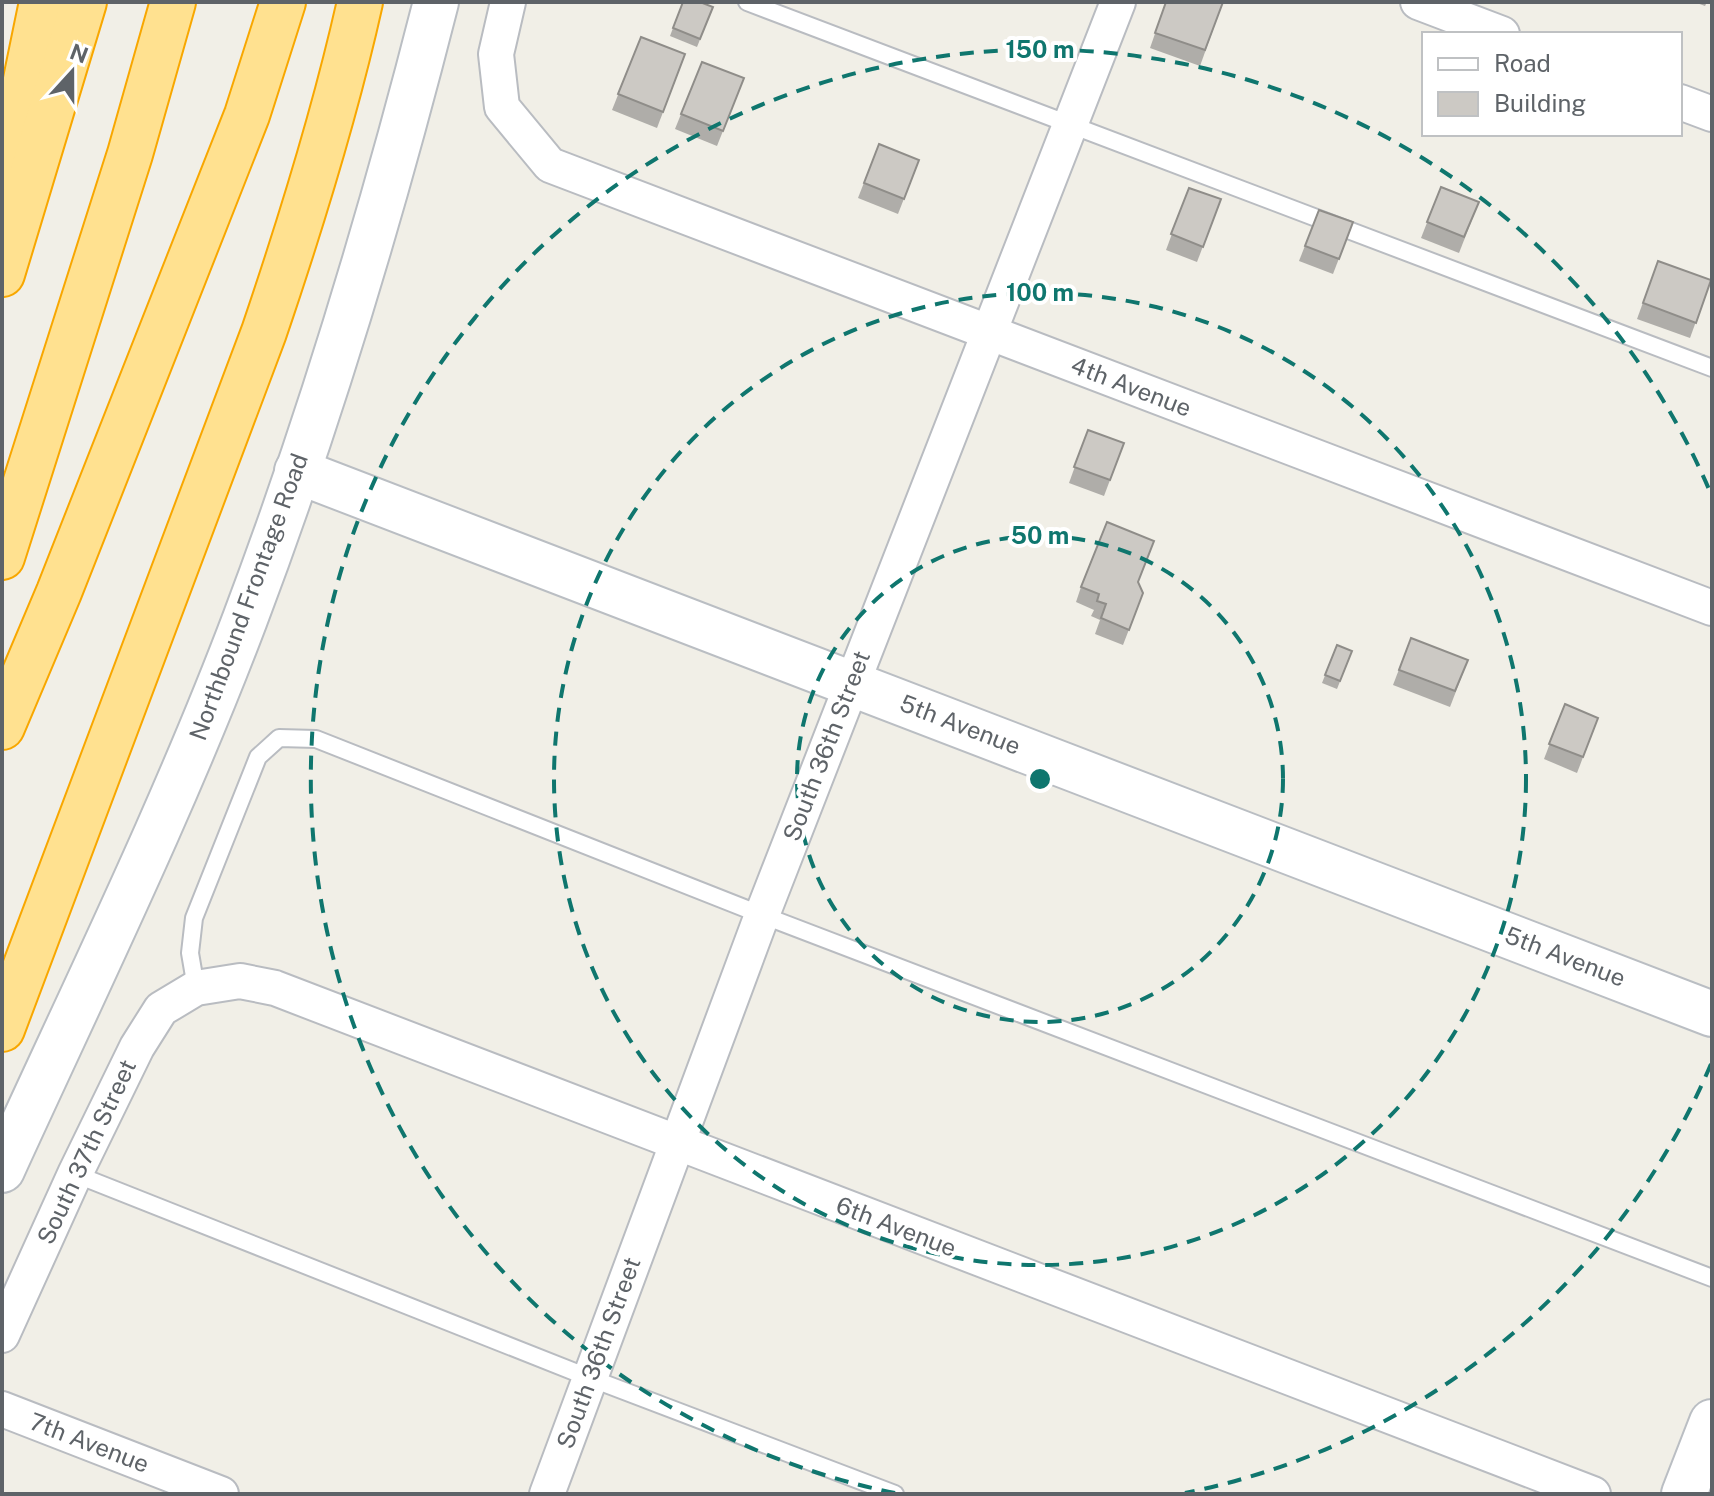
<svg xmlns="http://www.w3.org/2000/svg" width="1714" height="1496" font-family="'Public Sans',sans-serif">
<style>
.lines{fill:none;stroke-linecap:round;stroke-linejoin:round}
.lane-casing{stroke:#b9bcc1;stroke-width:20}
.street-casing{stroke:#b9bcc1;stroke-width:38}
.secondary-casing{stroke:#babec3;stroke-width:48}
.highway-casing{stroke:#f8a700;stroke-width:48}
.lane{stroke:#fff;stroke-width:16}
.street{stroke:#fff;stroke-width:34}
.secondary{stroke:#fff;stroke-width:44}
.highway{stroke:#ffe190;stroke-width:44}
.wall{fill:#afada9}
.building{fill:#ccc9c4;stroke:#8f8d89;stroke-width:2}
.ring{fill:none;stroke:#0f766e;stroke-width:4;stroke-dasharray:14 10}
.labels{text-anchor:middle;stroke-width:8;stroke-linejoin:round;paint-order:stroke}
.street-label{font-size:24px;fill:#5e6368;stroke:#fff}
.centre{fill:#0f766e;stroke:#fff;stroke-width:4}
.ring-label{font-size:24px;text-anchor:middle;font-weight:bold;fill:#0f766e;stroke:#fff;stroke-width:8;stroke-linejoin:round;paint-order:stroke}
</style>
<rect width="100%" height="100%" fill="#f1efe7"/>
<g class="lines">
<defs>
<g id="lane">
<polyline points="747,2 1712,368"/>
<polyline points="196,988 190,953 194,918 258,757 279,738 316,739 762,915 1712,1278"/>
<polyline points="75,1174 590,1378 895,1494"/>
</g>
<g id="street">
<polyline points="508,2 496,54 502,107 550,165 1712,608"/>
<polyline points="1418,2 1502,34"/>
<polyline points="1680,102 1712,114"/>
<polyline points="2,1335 75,1174 137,1047 161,1009 196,988 240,981 275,988 1593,1494"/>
<polyline points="2,1409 221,1494"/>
<polyline points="547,1494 762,915 1118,2"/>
</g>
<g id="secondary">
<polyline points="297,471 1712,1014"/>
<path d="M 2,1170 C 85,988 174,807 245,619 C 321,418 383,210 436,2"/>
<polyline points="1684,1494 1712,1422"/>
</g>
<g id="highway">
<polyline points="7,172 42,2"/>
<polyline points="2,274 84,2"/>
<polyline points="2,557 130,154 173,2"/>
<polyline points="2,727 59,592 247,115 283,2"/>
<path d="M 2,1029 L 264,332 C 301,223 335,114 360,2"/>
</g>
</defs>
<use href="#lane" class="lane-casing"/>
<use href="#street" class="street-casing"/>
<use href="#secondary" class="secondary-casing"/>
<use href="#highway" class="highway-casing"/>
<use href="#lane" class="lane"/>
<use href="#street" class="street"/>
<use href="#secondary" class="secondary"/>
<use href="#highway" class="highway"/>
</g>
<g class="wall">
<polygon points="1166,2 1223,2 1200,66 1150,48"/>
<polygon points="1694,2 1707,2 1705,6"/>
<polygon points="713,7 697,47 670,36 673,28"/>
<polygon points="641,37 685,54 657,128 612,110"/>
<polygon points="702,62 744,78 717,146 675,129"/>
<polygon points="879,144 919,160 898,214 858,198"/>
<polygon points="1441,187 1479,202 1459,253 1421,238"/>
<polygon points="1189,188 1221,199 1197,262 1166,250"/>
<polygon points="1319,210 1353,222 1333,274 1299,261"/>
<polygon points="1658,261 1711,280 1690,338 1637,319"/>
<polygon points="1088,430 1124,443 1104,496 1069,483"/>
<polygon points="1138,583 1143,593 1123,645 1095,634 1100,620 1091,616 1094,610 1076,602 1081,587"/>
<polygon points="1411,638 1468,660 1450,707 1393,685"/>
<polygon points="1337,645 1352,651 1337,689 1322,683"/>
<polygon points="1565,704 1598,718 1577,773 1544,759"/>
</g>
<g class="building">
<polygon points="683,2 700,2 713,7 700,39 673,28"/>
<polygon points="1166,2 1223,2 1205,50 1155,33"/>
<polygon points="641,37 685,54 663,112 618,94"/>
<polygon points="702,62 744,78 723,131 681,114"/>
<polygon points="879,144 919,160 904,199 864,183"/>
<polygon points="1441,187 1479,202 1464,237 1427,222"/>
<polygon points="1189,188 1221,199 1203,247 1171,234"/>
<polygon points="1319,210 1353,222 1339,259 1305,246"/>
<polygon points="1658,261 1711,280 1696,323 1643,303"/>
<polygon points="1088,430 1124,443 1110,480 1074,467"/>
<polygon points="1107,522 1154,541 1138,582 1143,593 1129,630 1101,618 1106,604 1097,601 1099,594 1081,587"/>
<polygon points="1411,638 1468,660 1455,691 1399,670"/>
<polygon points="1337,645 1352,651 1340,681 1325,675"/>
<polygon points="1565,704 1598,718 1583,757 1549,744"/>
</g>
<g class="ring">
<circle cx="1040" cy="779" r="243"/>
<circle cx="1040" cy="779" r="486"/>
<path d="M1711 1064A729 729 0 0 1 1185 1493M895 1493A729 729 0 1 1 1711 494"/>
</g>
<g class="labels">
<g class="street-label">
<text transform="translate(1131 387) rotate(21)" y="8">4th Avenue</text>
<text transform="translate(249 597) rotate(-70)" y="8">Northbound Frontage Road</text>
<text transform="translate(960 725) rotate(21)" y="8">5th Avenue</text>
<text transform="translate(827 746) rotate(-69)" y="8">South 36th Street</text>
<text transform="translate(1565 957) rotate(21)" y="8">5th Avenue</text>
<text transform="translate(87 1152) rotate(-65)" y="8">South 37th Street</text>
<text transform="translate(896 1227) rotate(21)" y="8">6th Avenue</text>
<text transform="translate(599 1353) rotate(-70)" y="8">South 36th Street</text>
<text transform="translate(89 1443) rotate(21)" y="8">7th Avenue</text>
</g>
</g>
<circle cx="1040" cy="779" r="12" class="centre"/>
<g class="ring-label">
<text x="1040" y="58">150 m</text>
<text x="1040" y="301">100 m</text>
<text x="1040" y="544">50 m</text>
</g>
<rect width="1714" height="1496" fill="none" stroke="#5e6368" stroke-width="8"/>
<rect x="1422" y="32" width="260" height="104" fill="#ffffff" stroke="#bfc1c3" stroke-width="2"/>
<rect x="1438" y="58" width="40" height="12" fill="#ffffff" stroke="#bfc1c3" stroke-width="2"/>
<text x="1494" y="72" font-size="24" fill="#5e6368">Road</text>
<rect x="1438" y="92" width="40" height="24" fill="#ccc9c4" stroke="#bfc1c3" stroke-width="2"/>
<text x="1494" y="112" font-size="24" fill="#5e6368">Building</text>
<g transform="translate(72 72) rotate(21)" stroke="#ffffff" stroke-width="6" paint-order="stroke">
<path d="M0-6L14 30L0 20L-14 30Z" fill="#5e6368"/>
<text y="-12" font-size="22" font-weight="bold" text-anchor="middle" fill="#5e6368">N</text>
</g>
</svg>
